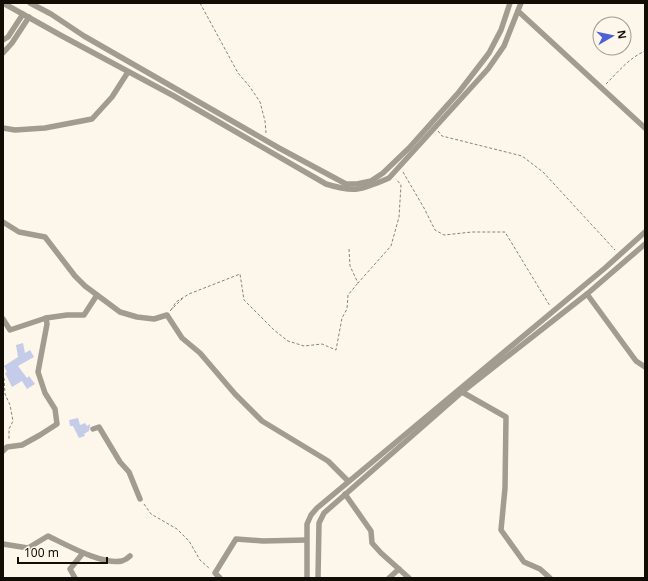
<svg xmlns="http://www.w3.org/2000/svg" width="648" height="581" font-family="'Noto Sans',sans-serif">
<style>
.building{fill:#c4cce9}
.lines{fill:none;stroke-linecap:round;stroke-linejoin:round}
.path{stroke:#888379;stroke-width:1;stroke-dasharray:3 2;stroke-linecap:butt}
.minor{stroke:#a19b90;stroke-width:5.5}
</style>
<rect width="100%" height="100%" fill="#fdf7eb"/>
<g class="building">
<polygon points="23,343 25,353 30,350 34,357 18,366 27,378 29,376 35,384 27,389 22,381 12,387 5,373 7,372 4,366 18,357 16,345"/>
<polygon points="78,418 80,425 85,423 87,426 90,424 90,426 89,431 84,434 85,436 79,438 73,426 70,426 69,420"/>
</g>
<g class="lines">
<g class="path">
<polyline points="200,3 238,73 250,87 260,102 265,121 266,133"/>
<path d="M 606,84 C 618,72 629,58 645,51"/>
<polyline points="438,131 442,136 522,156 543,172 615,250"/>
<polyline points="403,172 424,208 435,230 444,235 472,232 505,232 550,306"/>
<polyline points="349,249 350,266 358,283 391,246 399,217 401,185 396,179"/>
<polyline points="171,310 176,302 189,294 240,274 244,300 274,330 288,341 304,346 322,344 336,350 342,318 347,309 348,295 358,283"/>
<polyline points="170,311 183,298"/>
<polyline points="4,378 5,394 10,405 13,421 9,429 9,440"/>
<polyline points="144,504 151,514 177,529 189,541 200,560 210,569"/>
</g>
<g class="minor">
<path d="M 3,3 L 62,36 L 174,96 L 326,184 C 355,193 361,190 389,178 L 488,69 L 504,46 L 521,3"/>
<polyline points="30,3 51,14 84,36 279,148 346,184 357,184 371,181 383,173 409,148 459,92 489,53 501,30 510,3"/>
<polyline points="518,11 645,128"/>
<polyline points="3,40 8,37 23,14"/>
<polyline points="3,53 12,43 29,17"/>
<polyline points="3,128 15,130 45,128 92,119 112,97 128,72"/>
<polyline points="3,222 19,232 45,237 75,276 85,286 120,312 137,317 154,319 167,315 182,338 200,353 235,394 262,421 328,461 348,481"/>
<polyline points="587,294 636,361 645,367"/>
<polyline points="3,319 10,330 46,318 67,315 84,315 97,295"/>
<polyline points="462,392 506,417 505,488 501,530 524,562 540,569 550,578"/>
<polyline points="93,429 99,427 120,462 129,472 140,499"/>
<polyline points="3,451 7,447 22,445 40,435 57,424 55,409 45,393 38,372 47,324 46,318"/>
<polyline points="345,494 371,531 372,543 381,553 409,578"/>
<path d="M 3,544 L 28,548 L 48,536 C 67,545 102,565 122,561 C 125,560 128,558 130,556"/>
<polyline points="75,578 70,569 83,553"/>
<polyline points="220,578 215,573 236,539 263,541 306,540"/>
<polyline points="307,578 307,524 311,515 317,508 605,268 645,232"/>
<polyline points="318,578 319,523 324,513 462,392 587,294 645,244"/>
<polyline points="389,578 399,569"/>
</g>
</g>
<rect width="648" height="581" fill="none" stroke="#110c04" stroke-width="8"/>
<g transform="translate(612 36) rotate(81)"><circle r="19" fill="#fdf7eb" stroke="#9f998f"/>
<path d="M0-3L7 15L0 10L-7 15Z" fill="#4f5fd5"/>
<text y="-6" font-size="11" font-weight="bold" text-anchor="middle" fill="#110c04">N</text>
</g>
<path d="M18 557v6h89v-6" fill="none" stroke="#110c04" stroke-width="2"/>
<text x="24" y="557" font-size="12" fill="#110c04" stroke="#fdf7eb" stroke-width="3" paint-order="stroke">100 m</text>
</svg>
